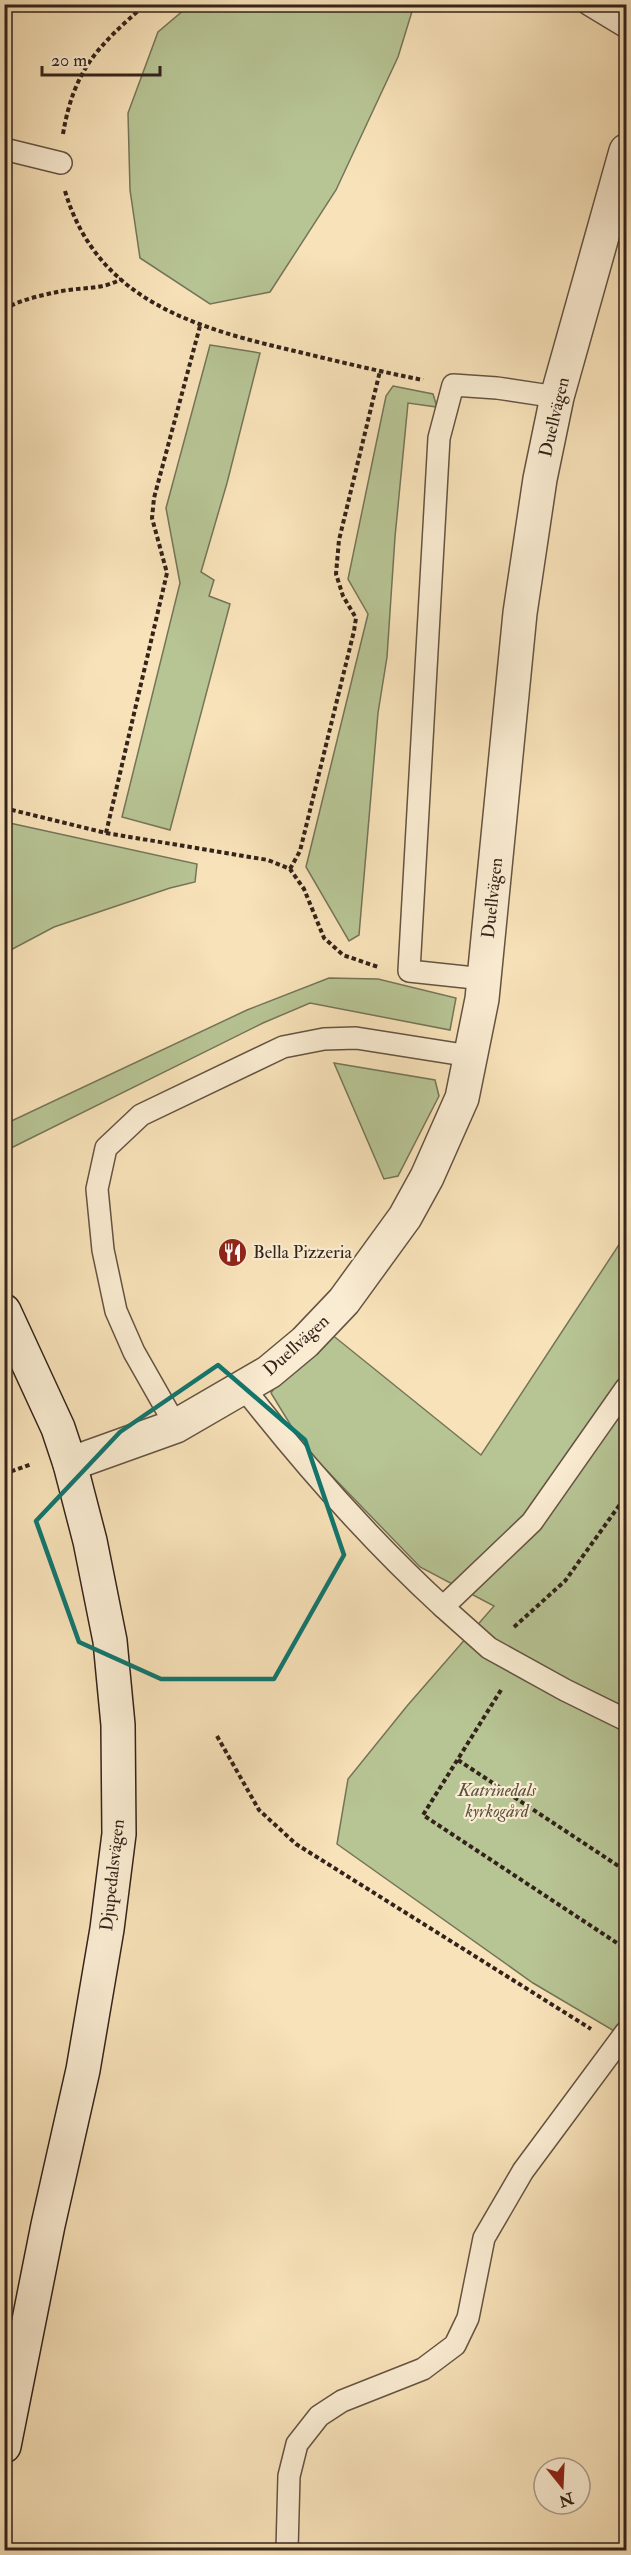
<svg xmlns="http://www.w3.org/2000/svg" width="631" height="2555" font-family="'IM FELL Double Pica',serif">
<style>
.green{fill:#b7c494;stroke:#757458;stroke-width:1.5}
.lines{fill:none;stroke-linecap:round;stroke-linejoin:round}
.lane-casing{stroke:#645342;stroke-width:24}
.street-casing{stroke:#645342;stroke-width:36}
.secondary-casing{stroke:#33231b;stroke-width:36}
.path{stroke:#33231b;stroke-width:4;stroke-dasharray:4.5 3;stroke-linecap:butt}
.lane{stroke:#faecd2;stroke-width:21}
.street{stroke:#faecd2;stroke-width:33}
.secondary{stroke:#faecd2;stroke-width:33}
.marked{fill:none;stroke:#0f766e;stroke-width:4.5;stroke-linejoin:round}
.labels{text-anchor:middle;stroke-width:4.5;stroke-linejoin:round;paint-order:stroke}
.street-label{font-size:18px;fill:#33231b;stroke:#faecd2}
.poi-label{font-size:18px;fill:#33231b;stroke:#faecd2;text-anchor:start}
.park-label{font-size:18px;font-style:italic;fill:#5b533f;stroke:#faecd2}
</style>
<rect width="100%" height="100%" fill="#f8e2b9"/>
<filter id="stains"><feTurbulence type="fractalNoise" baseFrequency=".00333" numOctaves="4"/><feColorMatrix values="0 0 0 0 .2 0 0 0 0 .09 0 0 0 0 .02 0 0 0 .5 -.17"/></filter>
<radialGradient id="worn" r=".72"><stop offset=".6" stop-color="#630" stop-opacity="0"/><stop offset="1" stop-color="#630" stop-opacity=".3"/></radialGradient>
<g class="green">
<polygon points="191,4 414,5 398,57 336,190 270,292 210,304 140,258 130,190 128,113 158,32"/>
<polygon points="210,345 260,353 227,483 201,572 214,580 209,596 230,604 170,830 122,817 180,583 166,508"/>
<polygon points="393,386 433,394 437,407 408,403 395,537 387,657 378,713 359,935 349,941 306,867 368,614 348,579 386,396"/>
<polygon points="5,822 197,864 195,882 170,888 54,927 5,953"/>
<polygon points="329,978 378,979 456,998 450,1030 310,1003 263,1023 5,1151 5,1124 247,1010"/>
<polygon points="334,1063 435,1080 439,1096 398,1176 384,1179"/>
<polygon points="626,1234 626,2038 533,1983 337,1844 348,1779 407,1706 494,1606 420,1567 304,1447 271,1393 315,1321 481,1455"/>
</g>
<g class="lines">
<defs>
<g id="lane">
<polyline points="588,4 626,27"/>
<polyline points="4,149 61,163"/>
<polyline points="484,979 409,971 439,438 453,385 497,388 557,397"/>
<path d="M 243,1387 C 304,1465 370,1540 443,1607 L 532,1522 L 626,1388"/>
<polyline points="176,1426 134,1352 116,1311 103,1250 97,1189 106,1148 141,1115 283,1047 324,1039 356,1038 470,1056"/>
<polyline points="443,1607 489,1648 565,1690 626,1720"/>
<polyline points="287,2550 289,2476 297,2444 319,2416 342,2401 423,2369 455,2345 468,2318 484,2238 523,2171 626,2032"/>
</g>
<polyline id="street" points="70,1464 176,1426 269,1372 305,1342 344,1301 405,1217 427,1177 462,1098 482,999 520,613 540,479 557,397 626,151"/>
<polyline id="secondary" points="4,1311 58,1428 70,1464 90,1541 110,1641 118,1725 119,1834 107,1929 83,2070 48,2225 4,2446"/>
</defs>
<use href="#lane" class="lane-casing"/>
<use href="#street" class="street-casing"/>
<use href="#secondary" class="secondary-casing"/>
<g class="path">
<path d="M 63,134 C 74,69 98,46 146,4"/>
<path d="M 65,191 C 98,303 200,329 299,352 C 340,362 382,372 423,380"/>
<path d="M 4,309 C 22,299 43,295 62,291 C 83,287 102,290 121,279"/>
<polyline points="4,808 106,833 268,860 290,869 304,889 324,938 343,955 378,967"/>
<polyline points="106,833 167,573 152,518 154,498 200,326"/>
<polyline points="290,869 300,851 354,631 356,618 343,596 336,574 339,540 380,371"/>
<polyline points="4,1474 32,1464"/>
<polyline points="514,1627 565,1581 626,1496"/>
<polyline points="501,1690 423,1815 626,1949"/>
<polyline points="217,1736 259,1810 296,1844 591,2029"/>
<polyline points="458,1760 626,1871"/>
</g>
<use href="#lane" class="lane"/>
<use href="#street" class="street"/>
<use href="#secondary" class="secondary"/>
</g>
<path class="marked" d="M 218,1365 L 305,1440 L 344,1555 L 274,1679 L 161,1679 L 79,1642 L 36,1521 L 120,1432 Z"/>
<defs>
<symbol id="restaurant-disc" viewBox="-11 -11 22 22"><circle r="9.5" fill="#8f2418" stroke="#faecd2"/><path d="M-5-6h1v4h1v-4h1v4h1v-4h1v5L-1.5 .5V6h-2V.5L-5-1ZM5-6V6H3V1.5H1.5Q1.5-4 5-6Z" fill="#fff"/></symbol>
</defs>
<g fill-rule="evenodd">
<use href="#restaurant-disc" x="216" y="1236" width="33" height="33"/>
</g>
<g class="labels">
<g class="street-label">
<text transform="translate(554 417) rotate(-77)" y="6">Duellvägen</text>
<text transform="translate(492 898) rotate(-84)" y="6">Duellvägen</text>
<text transform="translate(296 1345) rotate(-42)" y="6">Duellvägen</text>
<text transform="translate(112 1875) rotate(-84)" y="6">Djupedalsvägen</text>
</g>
<g class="poi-label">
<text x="253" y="1258">Bella Pizzeria</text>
</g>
<g class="park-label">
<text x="497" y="1796">Katrinedals<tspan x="497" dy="21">kyrkogård</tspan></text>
</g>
</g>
<rect width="631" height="2555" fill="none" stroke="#f8e2b9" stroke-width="24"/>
<rect x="6" y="6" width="619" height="2543" fill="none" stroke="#33231b" stroke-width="3"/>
<rect x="12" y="12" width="607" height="2531" fill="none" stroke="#33231b" stroke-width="1.5"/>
<g transform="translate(562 2486) rotate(162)"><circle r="28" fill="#faecd2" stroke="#aa9c89" stroke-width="1.5"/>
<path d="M0-4.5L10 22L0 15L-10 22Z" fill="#8f2418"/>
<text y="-9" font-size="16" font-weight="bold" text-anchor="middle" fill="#33231b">N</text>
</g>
<path d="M42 66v9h118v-9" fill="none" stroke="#33231b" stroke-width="3"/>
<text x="51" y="66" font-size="18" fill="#33231b" stroke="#faecd2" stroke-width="4.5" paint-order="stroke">20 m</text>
<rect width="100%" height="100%" filter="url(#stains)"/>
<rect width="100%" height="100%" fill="url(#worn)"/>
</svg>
